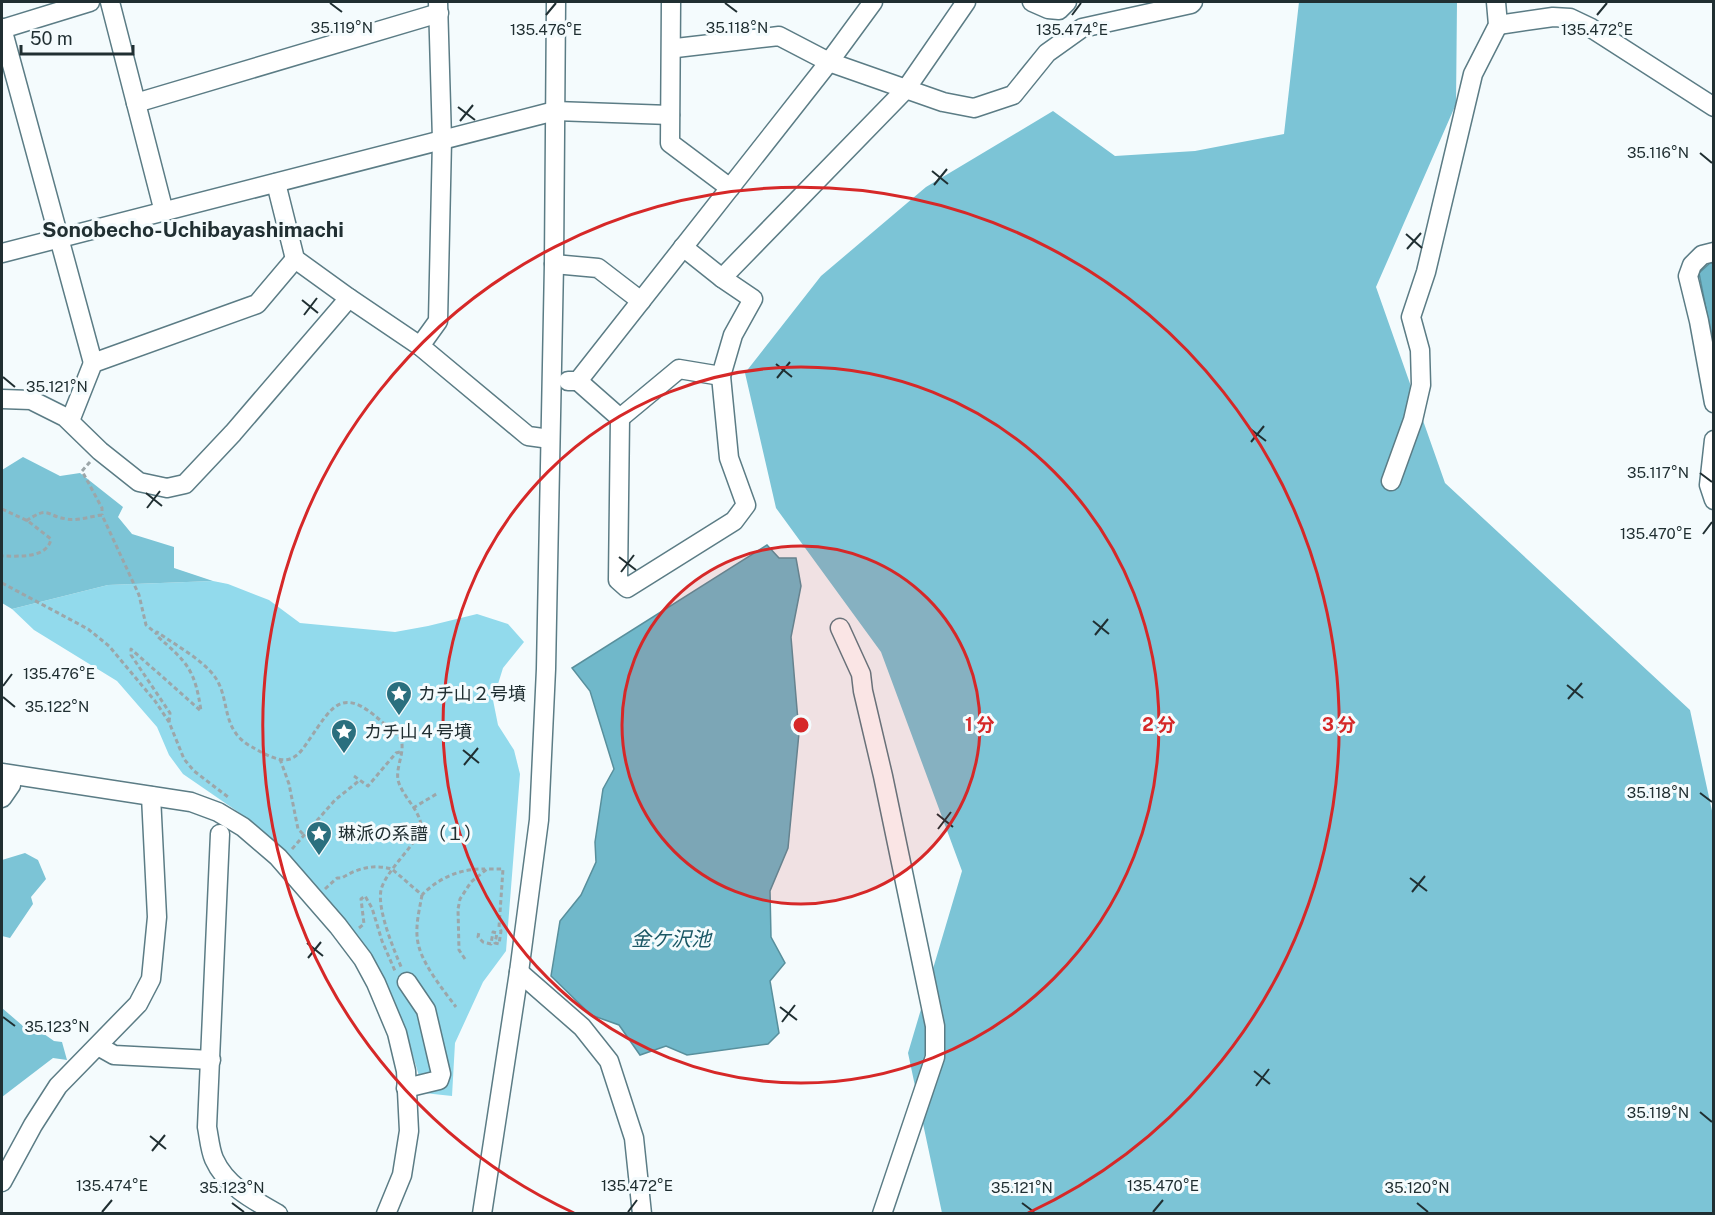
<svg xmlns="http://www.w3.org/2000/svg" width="1715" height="1215" font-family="'Public Sans','Noto Sans JP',sans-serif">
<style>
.green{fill:#92daec}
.forest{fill:#7cc4d6}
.water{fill:#70b8ca;stroke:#588f9c;stroke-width:1.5}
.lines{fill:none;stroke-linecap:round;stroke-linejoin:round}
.minor-casing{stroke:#5b7c85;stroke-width:21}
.path{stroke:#9ca6a9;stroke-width:3;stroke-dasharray:4.5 3;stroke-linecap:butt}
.minor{stroke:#fff;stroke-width:18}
.ticks{fill:none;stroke:#202f32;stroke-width:2}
.ring{fill:none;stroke:#d62828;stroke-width:3}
.labels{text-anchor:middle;stroke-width:6;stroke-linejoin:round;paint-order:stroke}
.poi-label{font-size:18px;fill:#202f32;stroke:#f4fbfd;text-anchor:start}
.water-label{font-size:20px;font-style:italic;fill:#1b5865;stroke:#f4fbfd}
.quarter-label{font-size:21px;font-weight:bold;fill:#202f32;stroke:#f4fbfd}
.ticks-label{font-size:15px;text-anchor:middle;fill:#202f32;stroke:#f4fbfd;stroke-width:6;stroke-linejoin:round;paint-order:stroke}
.centre{fill:#d62828;stroke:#f4fbfd;stroke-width:3}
.ring-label{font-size:18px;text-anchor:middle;font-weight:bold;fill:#d62828;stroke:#f4fbfd;stroke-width:6;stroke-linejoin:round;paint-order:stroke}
</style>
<rect width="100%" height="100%" fill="#f4fbfd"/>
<polygon class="green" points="213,581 228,584 269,600 300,623 395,632 428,626 477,614 508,624 524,642 503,668 493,700 498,725 514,750 520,774 506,951 483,982 455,1043 452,1096 424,1093 403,1022 374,962 286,853 244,816 183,774 169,755 157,727 117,681 34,630 12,609 108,585"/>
<g class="forest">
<polygon points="1299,2 1457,2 1456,104 1376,287 1445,483 1690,710 1714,820 1713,1213 942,1213 908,1053 962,871 881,652 776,508 745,373 821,276 926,187 1053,111 1115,156 1195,151 1284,134"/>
<polygon points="23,457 60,476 80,473 123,507 118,517 132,534 174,547 174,568 213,581 108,585 12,609 2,603 2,470"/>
<polygon points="25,853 38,860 46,879 31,897 33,904 10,938 2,936 2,860"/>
<polygon points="2,1008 30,1032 44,1034 54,1041 62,1042 67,1060 53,1058 2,1097"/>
</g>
<g class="water">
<polygon points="1710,263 1713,263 1713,345 1699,273"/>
<polygon points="767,545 779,558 796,558 801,586 791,637 799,733 788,848 770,891 771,937 785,963 770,981 779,1033 768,1044 687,1055 666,1046 640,1055 619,1025 591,1015 551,976 560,921 581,895 596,862 595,842 603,789 614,769 590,691 572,668"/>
</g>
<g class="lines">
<defs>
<g id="minor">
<polyline points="110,2 164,212"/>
<polyline points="671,2 670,143 730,188"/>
<polyline points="1032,2 1048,9 1059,10 1067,2"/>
<polyline points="1498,25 1553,17 1570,18 1591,28 1714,107"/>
<polyline points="2,28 93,363"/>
<polyline points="2,29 90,2"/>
<polyline points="676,48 779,36 829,62 943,102 974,108 1013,95 1047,53 1082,28 1191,4 1193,2"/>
<polyline points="136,103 439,13"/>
<polyline points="276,183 295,259 349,298 420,346 528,436 550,439"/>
<polyline points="683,247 722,278"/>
<polyline points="1714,252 1702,255 1692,265 1688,276 1699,321 1714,403"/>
<polyline points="2,253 555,111 670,115"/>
<polyline points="554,264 598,268 641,301"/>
<polyline points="420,346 438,321 442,140 438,2"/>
<polyline points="568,381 578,381 829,62 873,2"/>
<polyline points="578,381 620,418 618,580 627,588 734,521 746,505 729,458 721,376 733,335 753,299 722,278 906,89 966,2"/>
<polyline points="2,399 31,400 65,417 100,451 139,482 167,488 185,484 233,433 349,298"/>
<polyline points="620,418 679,369 721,376"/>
<polyline points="70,421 93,363 257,304 295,259"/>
<polyline points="1714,440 1709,485 1714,500"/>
<polyline points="1391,481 1413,420 1421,385 1420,350 1411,317 1426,272 1473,74 1498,25 1496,2"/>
<polyline points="840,628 861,674 863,691 883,776 935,1026 935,1057 882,1214"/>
<polyline points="2,773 191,802 218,812 243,827 278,857 338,926 363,959 376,983 397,1033 406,1071 409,1131 402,1175 386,1214"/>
<polyline points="2,798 11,785 12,775"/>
<path d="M 220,834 L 207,1127 C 209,1137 210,1150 214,1159 C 226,1186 253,1200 278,1214"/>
<polyline points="519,972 582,1027 609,1061 634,1138 642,1214"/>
<polyline points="98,1046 114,1055 211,1060"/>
<polyline points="406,1088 439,1080 441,1074 426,1010 407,982"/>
<polyline points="2,1182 33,1125 58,1086 138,1004 151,979 157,917 151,796"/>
<polyline points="482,1214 519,972 539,820 546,669 554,264 556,2"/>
</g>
</defs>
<use href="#minor" class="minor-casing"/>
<g class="path">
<polyline points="90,462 82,471 102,508 102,515"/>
<path d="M 2,509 L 28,521 L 51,539 C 47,559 18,556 2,556"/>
<path d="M 26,521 C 50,505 45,516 67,519 C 78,521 92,516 102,515 L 139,595 L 146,625 L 157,634"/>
<polyline points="2,583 88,629 109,646 155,701 169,722 184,759 194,771 228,797"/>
<path d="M 169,722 L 170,713 L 131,655 L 131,649 L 201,711 C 195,670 188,663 157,636 L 157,632 C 174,644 203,660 215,677 C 231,700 220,730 252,747 C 261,752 279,763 290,759 C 299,756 304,747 309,740 C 333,705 342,686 381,721 C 387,726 401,735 402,744 C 403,756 396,768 398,780 C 402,796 419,809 421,825 C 422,840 386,869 381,890 C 377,910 394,950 402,969"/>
<polyline points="280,759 289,784 298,829 304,835"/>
<polyline points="354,776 368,786 396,753 400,752"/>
<polyline points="413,808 438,793"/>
<polyline points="292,849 335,800 360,780"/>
<path d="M 325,889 L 337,878 L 342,878 C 357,868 374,864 392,869 L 422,895 C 438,878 462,868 485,869"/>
<path d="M 422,895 C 419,912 414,930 419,947 C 424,966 444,991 456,1007"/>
<polyline points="359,928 364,924 361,899 365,896 372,908 382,941 395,971"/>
<polyline points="465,959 459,950 458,909 460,899 471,882 487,869 503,869 499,927 501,931 499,944 495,943 497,933 493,932 491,944 483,942 478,937 479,932"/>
</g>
<use href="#minor" class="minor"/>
</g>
<path class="ticks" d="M 330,3 L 342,12M 725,3 L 737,12M 546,15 L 556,3M 1072,15 L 1081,3M 1597,15 L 1607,3M 458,107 L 475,120M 460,121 L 473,105M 1700,153 L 1712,163M 932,171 L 948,184M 934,185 L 947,169M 1406,234 L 1422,248M 1407,249 L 1421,233M 302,300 L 318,313M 304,315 L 317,298M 776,364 L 792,377M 3,377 L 15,387M 777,378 L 790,362M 1249,428 L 1266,441M 1251,442 L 1264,426M 1700,473 L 1712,482M 146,493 L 162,506M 147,508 L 160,491M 1703,534 L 1712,522M 619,557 L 636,570M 621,572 L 634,555M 1093,621 L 1109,634M 1095,635 L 1108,619M 1567,685 L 1583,698M 3,686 L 12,674M 3,697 L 15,707M 1568,699 L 1582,683M 463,750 L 479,763M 464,765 L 478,748M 1700,793 L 1712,802M 937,814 L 953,827M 938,829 L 951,812M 1410,878 L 1427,891M 1412,892 L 1425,876M 307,943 L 323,956M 308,958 L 321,942M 780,1007 L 797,1020M 3,1017 L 15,1026M 782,1022 L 795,1005M 1254,1071 L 1270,1084M 1256,1086 L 1269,1069M 1700,1112 L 1712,1122M 150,1136 L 166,1149M 152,1151 L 165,1135M 232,1203 L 244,1212M 1022,1203 L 1034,1212M 1417,1203 L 1428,1212M 102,1212 L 112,1200M 628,1212 L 637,1200M 1153,1212 L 1163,1200"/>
<circle cx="801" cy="725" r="179" fill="#d62828" fill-opacity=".12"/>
<g class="ring">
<circle cx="801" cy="725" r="179"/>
<circle cx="801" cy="725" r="358"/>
<path d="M574 1213A538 538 0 1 1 1028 1213"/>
</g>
<defs>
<symbol id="sight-pin" viewBox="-11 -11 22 30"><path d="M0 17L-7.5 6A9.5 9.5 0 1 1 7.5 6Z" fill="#2a6f7e" stroke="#f4fbfd"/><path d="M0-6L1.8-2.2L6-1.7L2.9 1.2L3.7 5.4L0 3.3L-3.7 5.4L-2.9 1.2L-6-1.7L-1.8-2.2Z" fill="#fff"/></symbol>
</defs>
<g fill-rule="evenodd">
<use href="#sight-pin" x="384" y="679" width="30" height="40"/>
<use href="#sight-pin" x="329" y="717" width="30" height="40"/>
<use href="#sight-pin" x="304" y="819" width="30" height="40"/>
</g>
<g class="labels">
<g class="poi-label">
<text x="418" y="700">カチ山２号墳</text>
<text x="364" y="738">カチ山４号墳</text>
<text x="338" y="840">琳派の系譜（１）</text>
</g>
<g class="water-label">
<text x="671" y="946">金ケ沢池</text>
</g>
<g class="quarter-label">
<text x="193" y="237">Sonobecho-Uchibayashimachi</text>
</g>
</g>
<g class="ticks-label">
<text x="342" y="33">35.119°N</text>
<text x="737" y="33">35.118°N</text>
<text x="546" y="35">135.476°E</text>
<text x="1072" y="35">135.474°E</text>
<text x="1597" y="35">135.472°E</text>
<text x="1658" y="158">35.116°N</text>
<text x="57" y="392">35.121°N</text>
<text x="1658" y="478">35.117°N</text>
<text x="1656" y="539">135.470°E</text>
<text x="59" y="679">135.476°E</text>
<text x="57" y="712">35.122°N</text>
<text x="1658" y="798">35.118°N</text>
<text x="57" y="1032">35.123°N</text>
<text x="1658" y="1118">35.119°N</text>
<text x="112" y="1191">135.474°E</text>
<text x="637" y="1191">135.472°E</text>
<text x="1163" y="1191">135.470°E</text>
<text x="232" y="1193">35.123°N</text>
<text x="1022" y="1193">35.121°N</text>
<text x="1417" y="1193">35.120°N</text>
</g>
<circle cx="801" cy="725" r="9" class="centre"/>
<g class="ring-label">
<text x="980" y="731">1 分</text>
<text x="1159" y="731">2 分</text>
<text x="1339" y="731">3 分</text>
</g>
<rect width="1715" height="1215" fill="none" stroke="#202f32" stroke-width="6"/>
<path d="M21 45v9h112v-9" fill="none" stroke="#202f32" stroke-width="3"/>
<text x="30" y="45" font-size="18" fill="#202f32" stroke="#f4fbfd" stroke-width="4.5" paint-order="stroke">50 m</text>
</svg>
